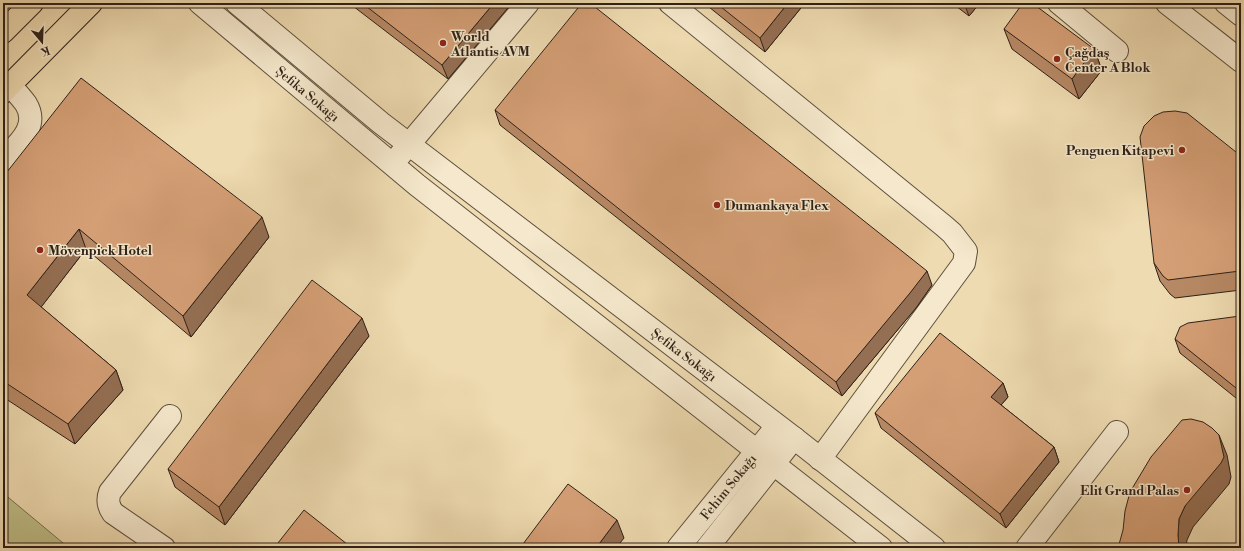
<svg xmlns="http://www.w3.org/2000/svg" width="1244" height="551" font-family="'Libre Bodoni',serif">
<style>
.green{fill:#bfbe88;stroke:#767050}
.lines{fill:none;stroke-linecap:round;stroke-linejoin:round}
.minor-casing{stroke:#5e503e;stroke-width:24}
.major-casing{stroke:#2e2118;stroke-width:24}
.minor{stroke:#f5e8cc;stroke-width:22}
.major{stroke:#efdbb1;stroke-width:22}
.wall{fill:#b78965;stroke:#2e2118}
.shaded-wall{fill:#956f53;stroke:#2e2118}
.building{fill:#d59f76;stroke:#2e2118}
.poi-dot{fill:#8f2418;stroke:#f5e8cc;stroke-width:1.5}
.labels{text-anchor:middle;stroke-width:3;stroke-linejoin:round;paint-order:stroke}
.poi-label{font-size:13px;font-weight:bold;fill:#2e2118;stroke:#f5e8cc;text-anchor:start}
.street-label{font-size:13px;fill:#2e2118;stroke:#f5e8cc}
</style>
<rect width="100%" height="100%" fill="#efdbb1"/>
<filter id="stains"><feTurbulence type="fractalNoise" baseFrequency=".005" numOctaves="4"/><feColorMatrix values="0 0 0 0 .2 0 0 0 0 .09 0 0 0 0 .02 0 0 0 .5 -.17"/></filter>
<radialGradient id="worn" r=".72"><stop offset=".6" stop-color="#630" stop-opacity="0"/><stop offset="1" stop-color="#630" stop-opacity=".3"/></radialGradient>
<polygon class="green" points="3,493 69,548 3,548"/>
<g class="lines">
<defs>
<g id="minor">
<path id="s1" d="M 200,3 L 417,185 L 881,548"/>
<path id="s2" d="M 237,3 L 381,123 L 794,438 L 934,548"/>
<polyline points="670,3 944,226 952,233 966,251 964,263 820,459"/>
<polyline points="1059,3 1117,51"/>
<polyline points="1167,3 1241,61"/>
<polyline points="1226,3 1241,15"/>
<polyline points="400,155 528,3"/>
<path d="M 3,160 C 17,145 40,127 26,104 C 21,97 15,91 10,85"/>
<path d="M 164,548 L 113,513 C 108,506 107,500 110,492 L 170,416"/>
<path id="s3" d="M 678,548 L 777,426"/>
<polyline points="707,548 794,438"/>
<polyline points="1027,548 1117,432"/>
</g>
<g id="major">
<polyline points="3,32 32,3"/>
<polyline points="3,92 91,3"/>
</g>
</defs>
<use href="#minor" class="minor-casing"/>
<use href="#major" class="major-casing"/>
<use href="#minor" class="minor"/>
<use href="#major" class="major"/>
</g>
<g class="wall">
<polygon points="349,3 512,3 448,79"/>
<polygon points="704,3 805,3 765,52"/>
<polygon points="952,3 980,3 969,16"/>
<polygon points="1004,29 1094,49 1102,70 1079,99 1012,49"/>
<polygon points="495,110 932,285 916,308 842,396 500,125"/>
<polygon points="1241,156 1241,290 1175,298 1170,294 1160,281 1154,263"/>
<polygon points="3,177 269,237 191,337 86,249 41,307 116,370 123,390 75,444 3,397"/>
<polygon points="1241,317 1241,402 1180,353 1175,339"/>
<polygon points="369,336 225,525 175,487 168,469"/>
<polygon points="1003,383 1008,397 1001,405 1054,447 1059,462 1006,528 881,428 875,413"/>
</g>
<g class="shaded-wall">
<polygon points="494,3 512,3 448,79 442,65"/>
<polygon points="788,3 805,3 765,52 760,38"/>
<polygon points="964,3 980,3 969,16"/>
<polygon points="1094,49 1102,70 1079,99 1072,79"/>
<polygon points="262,217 269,237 191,337 183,316"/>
<polygon points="79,229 86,249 35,315 27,295"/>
<polygon points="927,271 932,285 916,308 842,396 836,382"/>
<polygon points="362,318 369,336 225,525 219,507"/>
<polygon points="116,370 123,390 75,444 68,424"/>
<polygon points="1003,383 1008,397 996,411 991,397"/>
<polygon points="1219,435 1227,455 1231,477 1229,484 1193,527 1187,540 1186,548 1179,548 1178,535 1179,519"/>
<polygon points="1054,447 1059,462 1006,528 1000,514"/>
<polygon points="617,520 624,538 616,548 596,548"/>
</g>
<g class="building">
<polygon points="362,3 494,3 442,65"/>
<polygon points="582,3 590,3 927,271 910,293 836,382 495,110"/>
<polygon points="716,3 788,3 760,38"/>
<polygon points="1023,3 1032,3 1094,49 1072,79 1004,29"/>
<polygon points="81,78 262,217 183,316 79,229 27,295 116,370 68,424 3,381 3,177"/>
<polygon points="1175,111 1187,113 1241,156 1241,273 1240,271 1168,280 1163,276 1154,263 1140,137 1144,126 1154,116 1163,112"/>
<polygon points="312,280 362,318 219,507 168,469"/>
<polygon points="1240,316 1241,317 1241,392 1175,339 1180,327 1188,323"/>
<polygon points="940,333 1003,383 991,397 1054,447 1000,514 875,413"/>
<polygon points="1191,419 1203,422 1212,428 1219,435 1224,457 1221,463 1185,506 1179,519 1178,535 1179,548 1118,548 1123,530 1125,511 1130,492 1151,457 1182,420"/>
<polygon points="568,484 617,520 596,548 520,548"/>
<polygon points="304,510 352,548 274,548"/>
<polygon points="1052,543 1058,548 1048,548"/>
</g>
<g class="poi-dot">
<circle cx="443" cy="43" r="4"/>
<circle cx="1057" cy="59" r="4"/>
<circle cx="1182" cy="150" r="4"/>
<circle cx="717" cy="205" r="4"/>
<circle cx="40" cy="250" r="4"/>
<circle cx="1187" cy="490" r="4"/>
</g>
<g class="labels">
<g class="poi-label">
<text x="451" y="41">World<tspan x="451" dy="15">Atlantis AVM</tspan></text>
<text x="1065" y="57">Çağdaş<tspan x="1065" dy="15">Center A Blok</tspan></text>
<text x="1174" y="155" text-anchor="end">Penguen Kitapevi</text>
<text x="725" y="210">Dumankaya Flex</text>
<text x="48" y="255">Mövenpick Hotel</text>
<text x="1179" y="495" text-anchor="end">Elit Grand Palas</text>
</g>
<g class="street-label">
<text dy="5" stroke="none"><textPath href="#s1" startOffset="141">Şefika Sokağı</textPath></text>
<text dy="5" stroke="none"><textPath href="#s2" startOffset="569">Şefika Sokağı</textPath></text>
<text dy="5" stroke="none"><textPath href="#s3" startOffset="79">Fehim Sokağı</textPath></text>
</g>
</g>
<rect width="1244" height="551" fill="none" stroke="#efdbb1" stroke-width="16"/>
<rect x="4" y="4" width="1236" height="543" fill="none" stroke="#2e2118" stroke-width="2"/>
<rect x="8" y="8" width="1228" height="535" fill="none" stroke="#2e2118"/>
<g transform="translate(42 42) rotate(161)" stroke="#f5e8cc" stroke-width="3" paint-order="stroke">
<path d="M0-3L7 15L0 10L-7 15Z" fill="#2e2118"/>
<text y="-6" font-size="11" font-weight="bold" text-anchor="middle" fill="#2e2118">K</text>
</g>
<rect width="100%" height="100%" filter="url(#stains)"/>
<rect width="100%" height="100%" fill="url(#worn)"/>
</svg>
